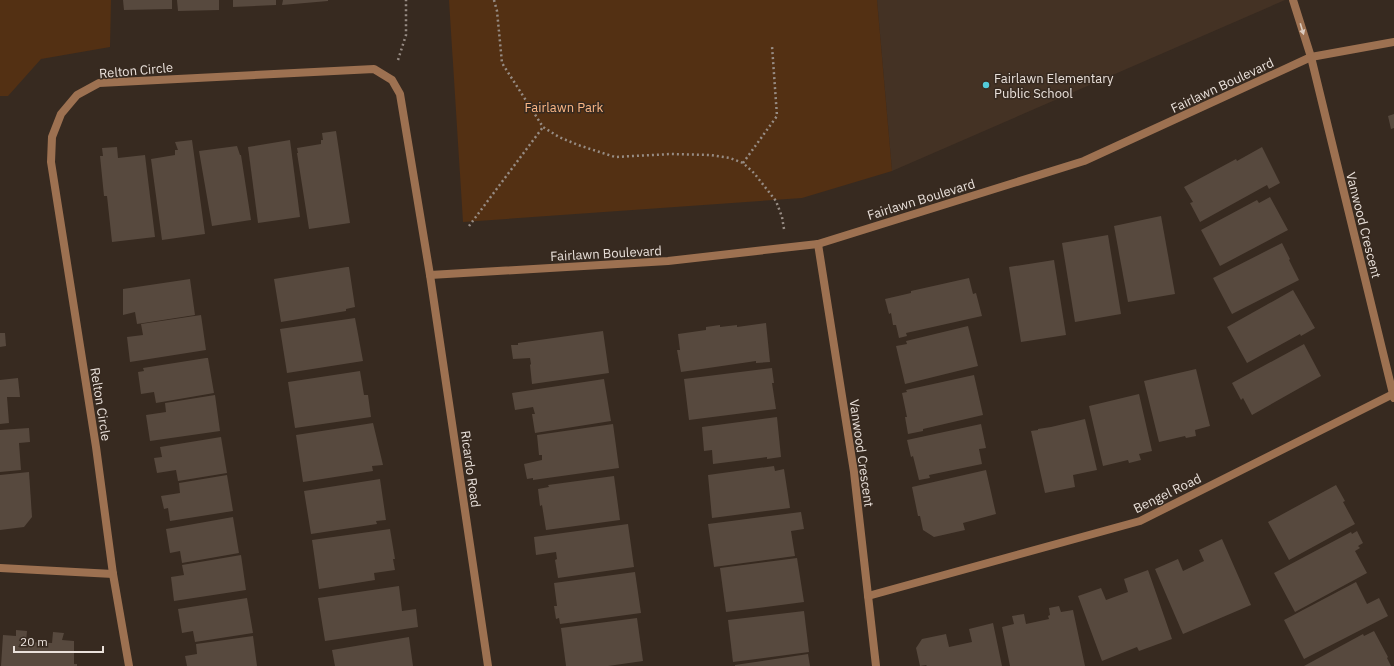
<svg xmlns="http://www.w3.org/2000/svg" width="1394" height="666" font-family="'IBM Plex Sans',sans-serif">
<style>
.built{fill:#443224}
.green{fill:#533013}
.building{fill:#57493e}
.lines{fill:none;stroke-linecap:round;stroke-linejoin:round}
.path{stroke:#978c84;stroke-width:2.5;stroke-dasharray:2 3;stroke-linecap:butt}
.lane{stroke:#9d7151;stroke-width:8}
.street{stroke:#9d7151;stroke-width:8}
.oneway{fill:#dbcbbf}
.poi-dot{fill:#53cbda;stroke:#372a20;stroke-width:1.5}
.labels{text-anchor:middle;stroke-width:3;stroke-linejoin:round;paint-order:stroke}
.street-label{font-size:13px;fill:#eae1db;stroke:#372a20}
.poi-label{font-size:13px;fill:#eae1db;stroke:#372a20;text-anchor:start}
.park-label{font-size:13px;fill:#fcb785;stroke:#372a20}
</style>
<rect width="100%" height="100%" fill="#372a20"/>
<polygon class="built" points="877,0 1285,0 892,171"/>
<g class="green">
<polygon points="0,0 111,0 110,47 41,59 8,96 0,96"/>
<polygon points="449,0 877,0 892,171 802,198 463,222"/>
</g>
<g class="building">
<polygon points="123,0 172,0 172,9 124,10"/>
<polygon points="177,0 219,0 219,10 178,11"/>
<polygon points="233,0 276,0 276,5 233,7"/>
<polygon points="283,0 328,0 328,1 282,5"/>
<polygon points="1394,114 1394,128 1391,129 1388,116"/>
<polygon points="336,131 350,223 309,229 297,153 298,153 297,148 321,144 321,140 323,140 322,133"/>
<polygon points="192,140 205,234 162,240 151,159 175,155 175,150 178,150 175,142"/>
<polygon points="290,140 300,217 258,223 248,147"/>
<polygon points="237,146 240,155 241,155 251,220 212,226 199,151"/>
<polygon points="117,147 118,158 145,155 155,237 112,242 107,196 104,196 100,156 103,156 102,148"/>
<polygon points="1262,147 1280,183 1269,189 1267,185 1200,222 1190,203 1193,202 1184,187 1236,159 1237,161"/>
<polygon points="1270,197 1288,230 1220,266 1201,230 1257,200 1259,203"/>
<polygon points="1161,216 1175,294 1128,302 1114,226"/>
<polygon points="1108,235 1121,314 1075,322 1062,243"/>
<polygon points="1282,243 1290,259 1289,260 1299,280 1232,314 1213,278"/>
<polygon points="1054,260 1066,335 1021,342 1009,267"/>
<polygon points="347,267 349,267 355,307 346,309 346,311 281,322 274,279"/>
<polygon points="969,278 973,294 976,293 982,316 906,333 907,336 899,338 896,325 893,325 891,313 889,314 885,299 911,293 911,291"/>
<polygon points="190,279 195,315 137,324 135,312 123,315 123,289"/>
<polygon points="1293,290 1315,328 1301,336 1300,334 1247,363 1227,327"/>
<polygon points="201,315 206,350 130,362 127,337 143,335 141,324"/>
<polygon points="355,318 363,361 287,373 280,329"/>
<polygon points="766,323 770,362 756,363 756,361 681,372 677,350 680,350 678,334 706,330 706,327 720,325 720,327 737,325 737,327"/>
<polygon points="968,326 978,366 905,384 896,346 907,344 906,341"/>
<polygon points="603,331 609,373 532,384 530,365 531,364 530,358 513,359 511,345 518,345 518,343"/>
<polygon points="0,333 5,333 6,346 0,347"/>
<polygon points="1304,344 1321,376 1252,415 1243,398 1241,400 1232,383"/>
<polygon points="206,358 208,358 214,393 156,403 154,392 141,394 138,372 144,371 143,368"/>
<polygon points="772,368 774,383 772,383 776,409 689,420 684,379"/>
<polygon points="1196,369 1210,426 1195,430 1196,436 1186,438 1185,436 1159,442 1144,381"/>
<polygon points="360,371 364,395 368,395 371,417 295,428 288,382"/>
<polygon points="974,375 983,415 923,429 923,431 908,434 905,417 907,417 902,393 907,392 906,390"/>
<polygon points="18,378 20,397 7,397 9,423 0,424 0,380"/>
<polygon points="604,379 611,421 535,433 532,414 535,414 533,407 515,410 512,393"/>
<polygon points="1139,394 1152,451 1139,454 1141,460 1129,463 1128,460 1103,466 1089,406"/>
<polygon points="215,395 220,431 150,441 146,415 166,412 165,403"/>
<polygon points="777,417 781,457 767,459 767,457 713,464 712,450 704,451 702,427"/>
<polygon points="1085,419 1097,470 1073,475 1075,487 1045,493 1031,431 1038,430 1038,429 1051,427"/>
<polygon points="373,423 383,465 372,466 373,471 303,482 296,435"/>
<polygon points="613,424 619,468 533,480 533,478 527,479 524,464 542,460 542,455 539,455 537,435"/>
<polygon points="981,424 986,448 979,449 982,464 929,475 930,478 919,480 913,456 911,457 907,440"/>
<polygon points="29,428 30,442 19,443 21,470 0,472 0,430"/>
<polygon points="221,437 227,473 178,481 176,470 157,473 154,458 162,457 160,447"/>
<polygon points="774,466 775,471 784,469 790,508 712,518 708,475"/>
<polygon points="986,470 996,514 963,523 965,530 934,537 923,530 920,516 918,516 912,487"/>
<polygon points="29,472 32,517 24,527 0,530 0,475"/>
<polygon points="227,475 233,511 170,521 168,508 164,509 161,496 180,493 179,483"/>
<polygon points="614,476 620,520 546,530 542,505 540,506 538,489 549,487 548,485"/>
<polygon points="380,479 386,520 376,521 377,524 311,534 304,491"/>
<polygon points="1336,485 1345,501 1343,502 1355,524 1289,560 1268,522"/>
<polygon points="801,512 804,529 791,531 795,556 714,567 708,524"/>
<polygon points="233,517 239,553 182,563 180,551 170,553 166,529"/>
<polygon points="628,524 634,567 558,578 555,560 557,559 556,552 536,555 534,537"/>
<polygon points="390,529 395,559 393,559 395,570 374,573 375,580 319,589 312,540"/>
<polygon points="1357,531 1363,543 1358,546 1360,548 1355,551 1367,573 1295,612 1274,573 1351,532 1352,534"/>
<polygon points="1222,539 1251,605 1183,634 1155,569 1178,559 1183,571 1204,561 1199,550"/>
<polygon points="241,555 246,590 174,601 171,577 184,575 182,565"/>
<polygon points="797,558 804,602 726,612 720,568"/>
<polygon points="1148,570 1172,639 1139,651 1137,647 1102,661 1078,596 1101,588 1106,600 1128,592 1124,579"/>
<polygon points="635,572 641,613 560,624 559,618 556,619 554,606 557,606 554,583"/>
<polygon points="1356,582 1367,604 1379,598 1388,616 1304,659 1284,620"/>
<polygon points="399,586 402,611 416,609 418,627 325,641 318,598"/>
<polygon points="247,598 253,633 195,642 193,631 182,633 178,609"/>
<polygon points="1059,606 1061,612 1073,610 1085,666 1010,666 1002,627 1014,624 1012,616 1024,614 1026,624 1049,619 1048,616 1050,615 1049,608"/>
<polygon points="804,611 809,652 733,662 728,620"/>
<polygon points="637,618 643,661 608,666 566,666 561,628"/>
<polygon points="993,623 1002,666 927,666 926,665 920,666 916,648 922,639 946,634 949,647 972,642 969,629"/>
<polygon points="16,630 27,631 26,642 52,643 53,632 64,633 62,640 74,641 74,664 77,664 77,666 1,666 3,635 16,636"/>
<polygon points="1374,631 1388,657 1387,658 1391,666 1304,666 1363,634 1364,636"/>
<polygon points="253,636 257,666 187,666 185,656 197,654 196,644"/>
<polygon points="409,637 413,666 335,666 332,650"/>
<polygon points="808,654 810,666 735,666 735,665"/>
</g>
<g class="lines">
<g class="path">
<polyline points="494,0 497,11 502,63 543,127 559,137 578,145 615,157 671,154 710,155 730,158 743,163 754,173 776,201 782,217 784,229"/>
<polyline points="398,60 406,35 406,0"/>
<polyline points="743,163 777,116 772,46"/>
<polyline points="469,226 543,127"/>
</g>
<polyline class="lane" points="1293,0 1311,57"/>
<g class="street">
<polyline points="1311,57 1394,398"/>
<polyline points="818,244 854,472 876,666"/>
<polyline points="430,275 668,261 818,244 1084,161 1311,57 1394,42"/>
<polyline points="0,568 113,574"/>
<polyline points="868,596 1140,521 1393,394"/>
<polyline points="129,666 113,574 96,447 51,162 52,137 61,114 77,95 99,83 374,69 392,80 400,94 430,275 488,666"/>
</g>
</g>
<defs><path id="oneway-solid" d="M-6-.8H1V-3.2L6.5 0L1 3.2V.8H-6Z"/></defs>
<use class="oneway" href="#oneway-solid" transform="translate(1302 29) rotate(73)"/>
<circle class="poi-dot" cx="986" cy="85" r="4"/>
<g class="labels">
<g class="street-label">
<text transform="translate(136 70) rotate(-5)" y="5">Relton Circle</text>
<text transform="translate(1222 85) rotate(-25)" y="5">Fairlawn Boulevard</text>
<text transform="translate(921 199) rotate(-17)" y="5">Fairlawn Boulevard</text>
<text transform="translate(1364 225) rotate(76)" y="5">Vanwood Crescent</text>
<text transform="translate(606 253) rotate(-3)" y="5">Fairlawn Boulevard</text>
<text transform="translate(101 404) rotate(81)" y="5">Relton Circle</text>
<text transform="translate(862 453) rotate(82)" y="5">Vanwood Crescent</text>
<text transform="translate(471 469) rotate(82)" y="5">Ricardo Road</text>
<text transform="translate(1167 493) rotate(-26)" y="5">Bengel Road</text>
</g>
<g class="poi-label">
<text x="994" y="83">Fairlawn Elementary<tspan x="994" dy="15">Public School</tspan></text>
</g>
<g class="park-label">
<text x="564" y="112">Fairlawn Park</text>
</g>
</g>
<path d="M14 646v6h89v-6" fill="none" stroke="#eae1db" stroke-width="2"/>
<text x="20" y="646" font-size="12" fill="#eae1db" stroke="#372a20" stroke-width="3" paint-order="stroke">20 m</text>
</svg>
